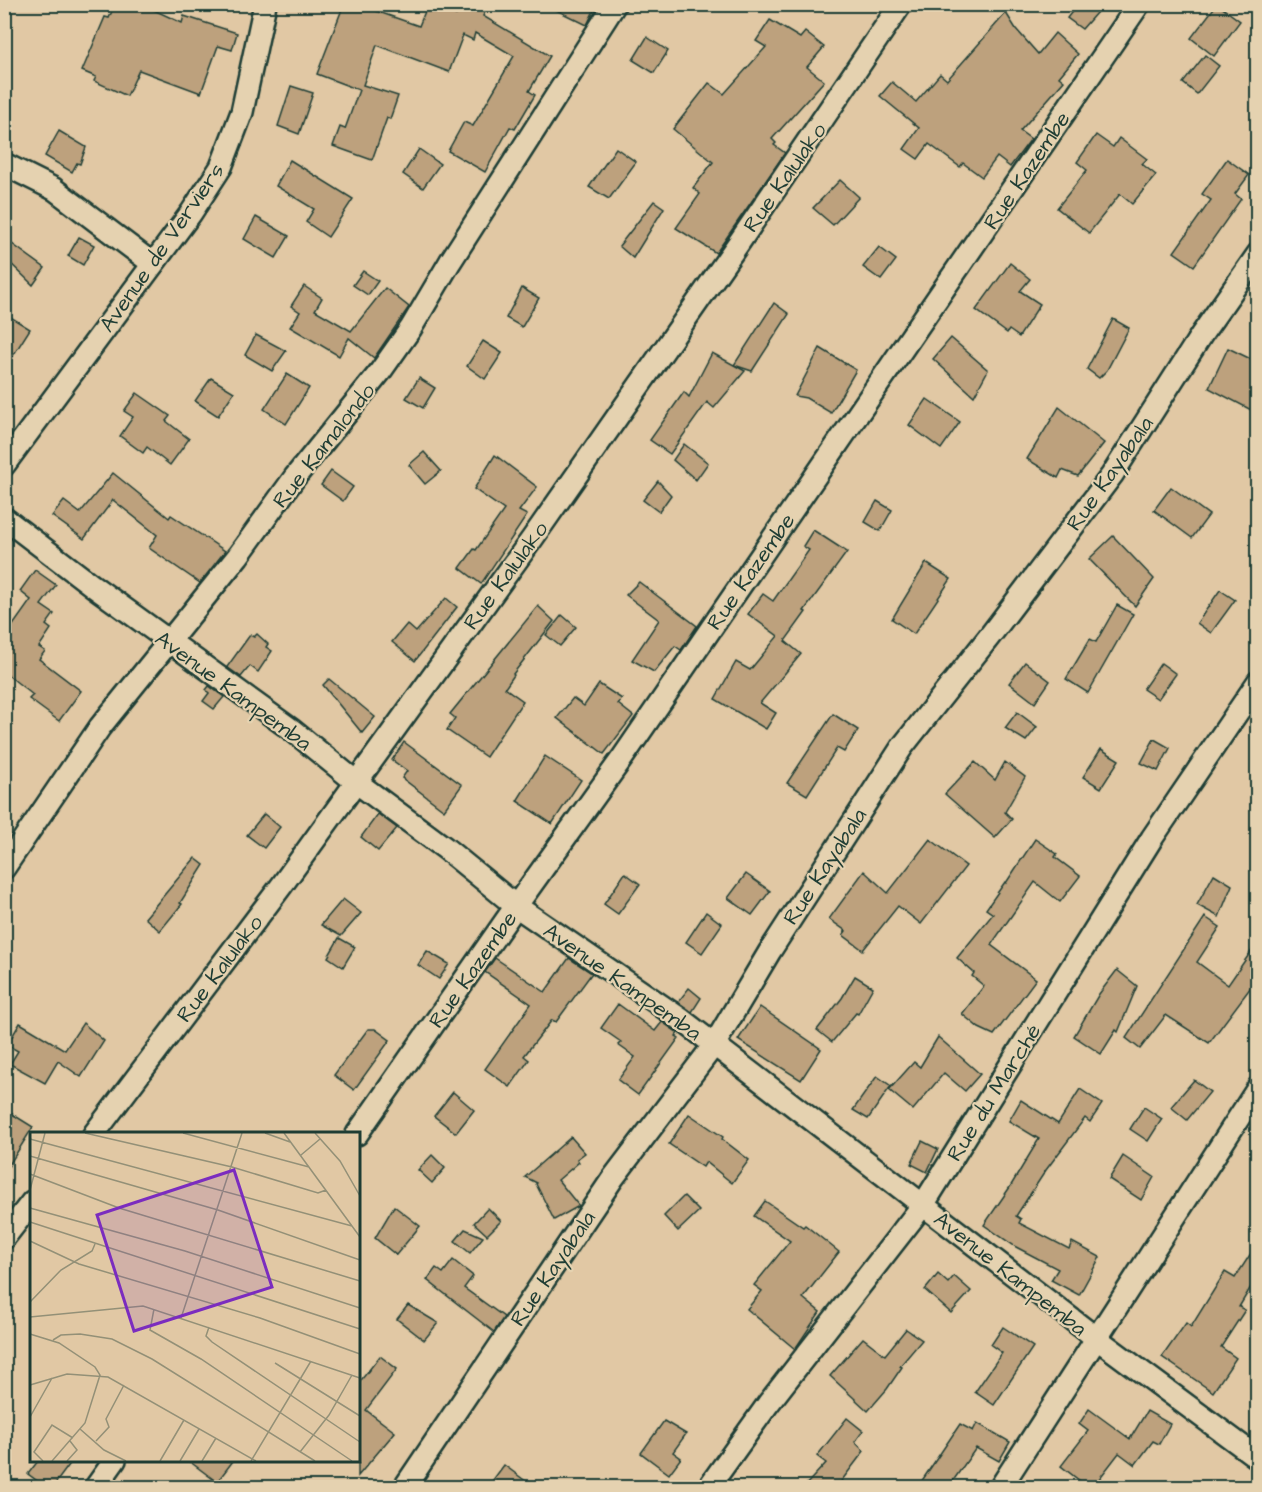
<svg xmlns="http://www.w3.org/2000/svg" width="1262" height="1492" font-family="'Architects Daughter',sans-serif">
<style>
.building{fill:#bda17d;stroke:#1f3d34;stroke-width:1.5}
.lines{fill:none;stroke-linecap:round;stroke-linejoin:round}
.minor-casing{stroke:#1f3d34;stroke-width:26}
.minor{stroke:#e5d2b0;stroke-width:21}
.labels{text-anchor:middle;stroke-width:4.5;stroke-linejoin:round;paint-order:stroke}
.street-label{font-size:22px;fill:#1f3d34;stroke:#e5d2b0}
.inset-road{fill:none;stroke:#939077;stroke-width:1.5}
.view{fill:#7b2cbf;fill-opacity:0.15;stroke:#7b2cbf;stroke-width:3}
.inset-edge{fill:none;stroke:#1f3d34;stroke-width:3}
</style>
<rect width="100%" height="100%" fill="#e1c8a4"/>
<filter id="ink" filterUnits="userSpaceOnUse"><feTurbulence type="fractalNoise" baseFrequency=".0167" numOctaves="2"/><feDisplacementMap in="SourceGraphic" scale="12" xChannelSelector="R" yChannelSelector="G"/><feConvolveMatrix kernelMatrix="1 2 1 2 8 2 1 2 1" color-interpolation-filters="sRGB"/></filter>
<g filter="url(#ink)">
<g class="building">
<polygon points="115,4 141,4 182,23 184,16 237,33 232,50 218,46 201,93 139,70 127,96 94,81 96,77 82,71 105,17 109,18"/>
<polygon points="344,4 356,4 419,26 428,4 456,15 461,4 488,4 483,16 550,56 529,91 535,95 515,129 510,127 485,172 448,151 464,122 473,126 514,56 475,33 473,40 463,35 449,72 377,45 363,85 398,96 390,119 387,118 372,160 333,146 340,127 345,129 359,90 317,74"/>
<polygon points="544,4 597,4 587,25"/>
<polygon points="1078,4 1104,4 1082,29 1067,18"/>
<polygon points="1217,4 1240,21 1214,56 1191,38"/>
<polygon points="1006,13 1016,29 1038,54 1055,33 1078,54 1059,77 1064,81 1020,131 1031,139 1010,167 997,157 982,177 963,163 960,167 929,144 918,159 904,149 919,128 880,96 892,82 916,102 940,74 947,80"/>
<polygon points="770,20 800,38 805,32 824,47 807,67 824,81 772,139 776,143 774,145 785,153 716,253 676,228 700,194 693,188 713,162 673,129 709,83 724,94 766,47 756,41"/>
<polygon points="647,37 668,51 654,73 633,60"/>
<polygon points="1205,55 1219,66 1197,94 1183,83"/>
<polygon points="291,86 313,93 299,134 278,126"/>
<polygon points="59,131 86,147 80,164 77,163 72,172 45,156"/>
<polygon points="1096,135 1113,147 1119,138 1147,159 1142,164 1156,175 1132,204 1120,194 1089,233 1057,208 1087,170 1077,162"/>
<polygon points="616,148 636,162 609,199 589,187"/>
<polygon points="419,149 440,164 423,188 403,174"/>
<polygon points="1227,159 1249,175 1235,194 1241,199 1194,266 1174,252 1211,200 1202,194"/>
<polygon points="290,160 353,199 328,237 306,222 314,209 276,186"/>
<polygon points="840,180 859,197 833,225 813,208"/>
<polygon points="654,201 664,208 633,258 619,246"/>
<polygon points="256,217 289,236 276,258 244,239"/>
<polygon points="79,237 94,245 83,265 68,256"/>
<polygon points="4,238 45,268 33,285 4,257"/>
<polygon points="879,247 896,260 881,280 863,267"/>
<polygon points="1010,263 1030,279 1020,291 1040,304 1019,337 1009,330 1007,333 976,310"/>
<polygon points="363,271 378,281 368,295 353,285"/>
<polygon points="304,286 322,298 315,310 351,331 385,288 409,307 374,358 349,338 339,356 290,327 300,312 291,306"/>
<polygon points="522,288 539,298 522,327 506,318"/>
<polygon points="774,303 789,314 752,371 734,365"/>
<polygon points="4,313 30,329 4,370"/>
<polygon points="1113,319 1129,328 1107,370 1099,378 1087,369"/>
<polygon points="256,335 286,351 272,371 245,355"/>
<polygon points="951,338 988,370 974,396 933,359"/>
<polygon points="483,341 502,353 485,379 467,366"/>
<polygon points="820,348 856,370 831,413 806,398 795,396"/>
<polygon points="1228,348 1257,362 1257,413 1209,388"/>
<polygon points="712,353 745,371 714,408 707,402 670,454 650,440 684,392 689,397"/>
<polygon points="287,374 309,388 286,424 264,409"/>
<polygon points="211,378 234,392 218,416 195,401"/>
<polygon points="419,378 435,388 423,408 406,398"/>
<polygon points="137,393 170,416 166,421 189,439 170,465 147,447 143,453 120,436 133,417 124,411"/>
<polygon points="927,399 960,422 941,449 909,425"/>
<polygon points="1059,407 1104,443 1078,476 1062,470 1058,478 1027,459"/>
<polygon points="684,444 708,463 696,480 673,460"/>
<polygon points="424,452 441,471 425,484 409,465"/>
<polygon points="495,455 537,487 519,511 527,515 481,584 460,568 474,549 476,550 504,510 474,489"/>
<polygon points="331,471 353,487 343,501 321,485"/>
<polygon points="113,473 169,518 171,515 225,551 200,583 149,548 157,535 113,500 84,539 52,516 64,501 80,513"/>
<polygon points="658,481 671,495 659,512 643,500"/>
<polygon points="1171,487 1209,515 1192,538 1154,510"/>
<polygon points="877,501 892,510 880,531 865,522"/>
<polygon points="813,530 847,552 804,611 806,612 785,641 801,654 760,703 776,713 766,729 715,699 736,662 750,670 778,636 748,614 763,594 773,601 809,550 803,546"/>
<polygon points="1113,536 1154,579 1135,606 1089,559"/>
<polygon points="926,563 951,579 914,634 892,619"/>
<polygon points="35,570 56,585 41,605 54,614 46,625 51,629 39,647 45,651 39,659 81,691 59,721 29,699 33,695 4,672 4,638 31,600 20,591"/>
<polygon points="639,582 697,626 681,650 675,646 654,672 632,660 659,620 626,595"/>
<polygon points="1220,590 1235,600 1211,633 1197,623"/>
<polygon points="446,598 457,607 415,661 392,642 407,624 416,632"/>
<polygon points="1117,605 1133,614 1088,693 1066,679 1090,639 1096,642"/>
<polygon points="538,606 554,621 513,674 514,675 505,688 523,701 486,757 447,730 455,718 450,714"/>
<polygon points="562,615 576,627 560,646 546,635"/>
<polygon points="257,634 268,644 266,647 272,651 258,672 250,666 241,677 227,667 250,635 254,637"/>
<polygon points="1025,662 1050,681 1035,703 1009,683"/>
<polygon points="1161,663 1176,674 1158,699 1143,689"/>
<polygon points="329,679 375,717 362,733 323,685"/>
<polygon points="599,684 622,699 618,704 633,716 604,754 557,718 573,698 584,706"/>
<polygon points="209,686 224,697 214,709 203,701 209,693 206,690"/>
<polygon points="1017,712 1037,727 1026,741 1005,728"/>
<polygon points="833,714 858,730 844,752 837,748 807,795 787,783"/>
<polygon points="1154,739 1170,748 1158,771 1141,763"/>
<polygon points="404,742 462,785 444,810 402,778 407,771 392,760"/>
<polygon points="1101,749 1119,760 1101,788 1083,777"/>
<polygon points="545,756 581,780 552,824 517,801"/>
<polygon points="975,762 995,780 1005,762 1025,777 1005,812 1012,819 995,838 945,794"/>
<polygon points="264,814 280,827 264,848 247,835"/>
<polygon points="378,814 397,828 378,851 361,837"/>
<polygon points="930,839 966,866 921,924 898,906 863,950 843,935 846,931 829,919 864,871 888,893"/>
<polygon points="1035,839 1057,854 1055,857 1080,876 1060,902 1035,882 991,945 1036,979 994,1035 979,1028 962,1014 984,986 972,976 974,973 957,958 993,914 986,909 1005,882 1006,883"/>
<polygon points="195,858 204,865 180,903 182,904 160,931 145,918"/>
<polygon points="625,873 640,884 618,914 604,904"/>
<polygon points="746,874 770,891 752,915 728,898"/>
<polygon points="1214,874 1232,885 1219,917 1197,905"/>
<polygon points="343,899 361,913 341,936 321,925"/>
<polygon points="706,912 722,924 702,953 686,942"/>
<polygon points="1205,917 1220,927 1197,962 1228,985 1257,943 1257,979 1209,1043 1166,1015 1140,1049 1126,1038"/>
<polygon points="339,938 355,947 343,967 328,957"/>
<polygon points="427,951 449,964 439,979 418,965"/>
<polygon points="495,958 545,992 569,958 592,973 556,1022 552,1020 524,1056 529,1060 510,1087 485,1069 531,1004 485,972"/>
<polygon points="1117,970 1137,986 1118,1032 1116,1030 1101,1054 1074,1036 1099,994"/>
<polygon points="855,976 873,987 858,1014 856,1013 832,1042 817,1030 842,998"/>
<polygon points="689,988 701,998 692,1012 678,1002"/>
<polygon points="618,1004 655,1031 662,1022 678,1033 676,1036 679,1038 638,1095 618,1080 635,1057 618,1045 621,1042 601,1028"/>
<polygon points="760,1007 821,1049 801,1080 738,1040"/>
<polygon points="20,1023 65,1050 83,1023 104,1041 81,1077 58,1061 45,1083 10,1064 18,1051 7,1045"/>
<polygon points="368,1029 375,1029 390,1040 354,1090 334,1075"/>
<polygon points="938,1037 980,1074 965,1091 944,1073 913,1110 889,1090 914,1062 920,1067"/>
<polygon points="877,1076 891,1086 868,1119 853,1110"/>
<polygon points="1194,1080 1210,1092 1187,1120 1171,1107"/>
<polygon points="1080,1089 1102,1104 1090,1122 1085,1118 1046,1170 1016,1216 1021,1219 1019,1223 1069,1249 1072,1242 1100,1257 1079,1295 1051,1280 1058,1269 1016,1247 984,1225 1010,1187 1039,1139 1009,1121 1021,1100 1058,1124"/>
<polygon points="453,1092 474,1110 456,1133 434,1116"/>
<polygon points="1144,1107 1162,1119 1148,1141 1130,1129"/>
<polygon points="4,1109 33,1127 4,1173"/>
<polygon points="689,1114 723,1137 722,1139 749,1160 732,1183 706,1162 703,1167 669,1144"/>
<polygon points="571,1137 585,1153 577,1159 579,1162 558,1180 579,1206 554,1220 536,1184 537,1183 525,1177"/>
<polygon points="922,1141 938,1149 927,1172 911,1164"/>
<polygon points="432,1155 445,1168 432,1183 418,1170"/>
<polygon points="1123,1156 1154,1177 1141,1200 1109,1179"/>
<polygon points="684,1196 699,1211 678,1231 664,1216"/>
<polygon points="765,1201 803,1227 805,1225 839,1252 803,1298 820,1312 795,1349 747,1309 762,1291 754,1285 790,1241 754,1216"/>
<polygon points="394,1206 420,1226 396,1255 375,1238"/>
<polygon points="488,1208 501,1221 487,1235 474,1223"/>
<polygon points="465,1229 483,1237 470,1253 455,1241"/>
<polygon points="1257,1244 1257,1277 1239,1307 1245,1310 1221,1347 1236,1358 1213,1392 1162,1357 1186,1323 1191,1327 1225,1272 1235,1278"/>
<polygon points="453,1260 473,1276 464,1288 504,1317 494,1332 427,1280 436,1268 443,1273"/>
<polygon points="938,1274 948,1283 954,1276 971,1291 951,1313 925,1290"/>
<polygon points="408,1305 438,1323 424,1340 397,1319"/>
<polygon points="1003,1327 1033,1347 994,1405 975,1392 1002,1353 991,1345"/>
<polygon points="906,1329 922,1340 900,1366 902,1367 887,1389 868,1411 830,1376 863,1338 885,1355"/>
<polygon points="380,1356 397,1369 366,1410 395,1432 358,1476 358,1384"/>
<polygon points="1089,1409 1130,1439 1147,1411 1170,1424 1159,1444 1153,1441 1135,1465 1119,1453 1092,1488 1089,1488 1061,1466 1088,1431 1079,1424"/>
<polygon points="847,1418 863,1431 855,1442 864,1451 836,1488 803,1488 826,1463 817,1456"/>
<polygon points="664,1421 686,1434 673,1452 681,1458 669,1474 641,1453"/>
<polygon points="977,1423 1010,1442 999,1461 976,1448 948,1488 917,1488 960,1424 973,1431"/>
<polygon points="38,1461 72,1461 52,1488 47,1488 28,1474"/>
<polygon points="189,1461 233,1461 217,1482"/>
<polygon points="504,1465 535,1488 487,1488"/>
</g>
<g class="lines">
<defs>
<g id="minor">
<polyline points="4,164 54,189 153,264"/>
<polyline points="4,465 191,213 221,167 242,112 265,4"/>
<polyline points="4,518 93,586 292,730 356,782 445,848 516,906 682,1020 1096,1338 1258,1458"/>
<polyline points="4,868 100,727 238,556 295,477 380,372 411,328 450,262 615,4"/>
<polyline points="94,1134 282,885 532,539 738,244 901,4"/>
<polyline points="357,1134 516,906 623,757 1139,4"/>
<polyline points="4,1238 32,1202"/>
<polyline points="95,1488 115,1460"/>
<polyline points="404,1488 613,1178 714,1045 770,951 902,747 989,637 1112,475 1202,334 1258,254"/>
<polyline points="708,1488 768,1404 923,1205 1152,838 1258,682"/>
<polyline points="1000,1488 1258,1088"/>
</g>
</defs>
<use href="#minor" class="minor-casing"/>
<use href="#minor" class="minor"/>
</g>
</g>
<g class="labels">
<g class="street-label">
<text transform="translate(1026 170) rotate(-56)" y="8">Rue Kazembe</text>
<text transform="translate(784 177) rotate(-55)" y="8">Rue Kalulako</text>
<text transform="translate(161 247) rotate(-55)" y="8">Avenue de Verviers</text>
<text transform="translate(323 445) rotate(-52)" y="8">Rue Kamalondo</text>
<text transform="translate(1109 473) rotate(-55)" y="8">Rue Kayabala</text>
<text transform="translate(750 571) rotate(-55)" y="8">Rue Kazembe</text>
<text transform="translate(505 575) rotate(-54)" y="8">Rue Kalulako</text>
<text transform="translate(234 690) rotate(36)" y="8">Avenue Kampemba</text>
<text transform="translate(824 866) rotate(-57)" y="8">Rue Kayabala</text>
<text transform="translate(219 968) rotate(-53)" y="8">Rue Kalulako</text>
<text transform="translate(472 969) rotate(-55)" y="8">Rue Kazembe</text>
<text transform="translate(623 981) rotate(35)" y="8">Avenue Kampemba</text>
<text transform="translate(993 1092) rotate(-58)" y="8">Rue du Marché</text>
<text transform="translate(552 1268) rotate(-56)" y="8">Rue Kayabala</text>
<text transform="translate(1011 1273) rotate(38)" y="8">Avenue Kampemba</text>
</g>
</g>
<g transform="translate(30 1132)">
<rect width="330" height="330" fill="#e1c8a4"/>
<path class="inset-road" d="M 55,1 L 202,35 L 288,61 L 296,58M 153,1 L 279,35M 235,1 L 260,10M 254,1 L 330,105M 285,1 L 310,29 L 330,64M 0,7 L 322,94M 271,23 L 290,7M 0,24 L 188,78 L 330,128M 0,42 L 89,76 L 330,149M 0,58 L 15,1M 0,76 L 155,119 L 330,176M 0,90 L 330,197M 0,109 L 49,132 L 230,186 L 330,222M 0,170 L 31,138 L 62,119 L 65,112M 124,177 L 120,198 L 171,227 L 322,329M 0,185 L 113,174 L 330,246M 151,186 L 212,1M 179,195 L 176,204 L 182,210 L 330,310M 0,202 L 29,211 L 65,235 L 70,243 L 55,291 L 22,329M 23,208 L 31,203 L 50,202 L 82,207 L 122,227 L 285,329M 245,231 L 330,284M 0,253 L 37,242 L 78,245 L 226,329M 0,285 L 22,246M 50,297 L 74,318 L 96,329M 66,309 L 79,295 L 76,287 L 94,253M 270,320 L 299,283 L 322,243M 13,329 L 4,320 L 22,293 L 43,306M 37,329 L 47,318 L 40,309M 130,329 L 154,288M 150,329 L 169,297M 172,329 L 186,306M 221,329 L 281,229"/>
<path class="view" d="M 204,38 L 242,155 L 104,199 L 67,83 Z"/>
<rect width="330" height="330" class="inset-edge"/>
</g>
<rect width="1262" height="1492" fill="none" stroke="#e5d2b0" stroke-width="24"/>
<rect x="12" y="12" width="1238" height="1468" fill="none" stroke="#1f3d34" stroke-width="2" filter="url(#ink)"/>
</svg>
